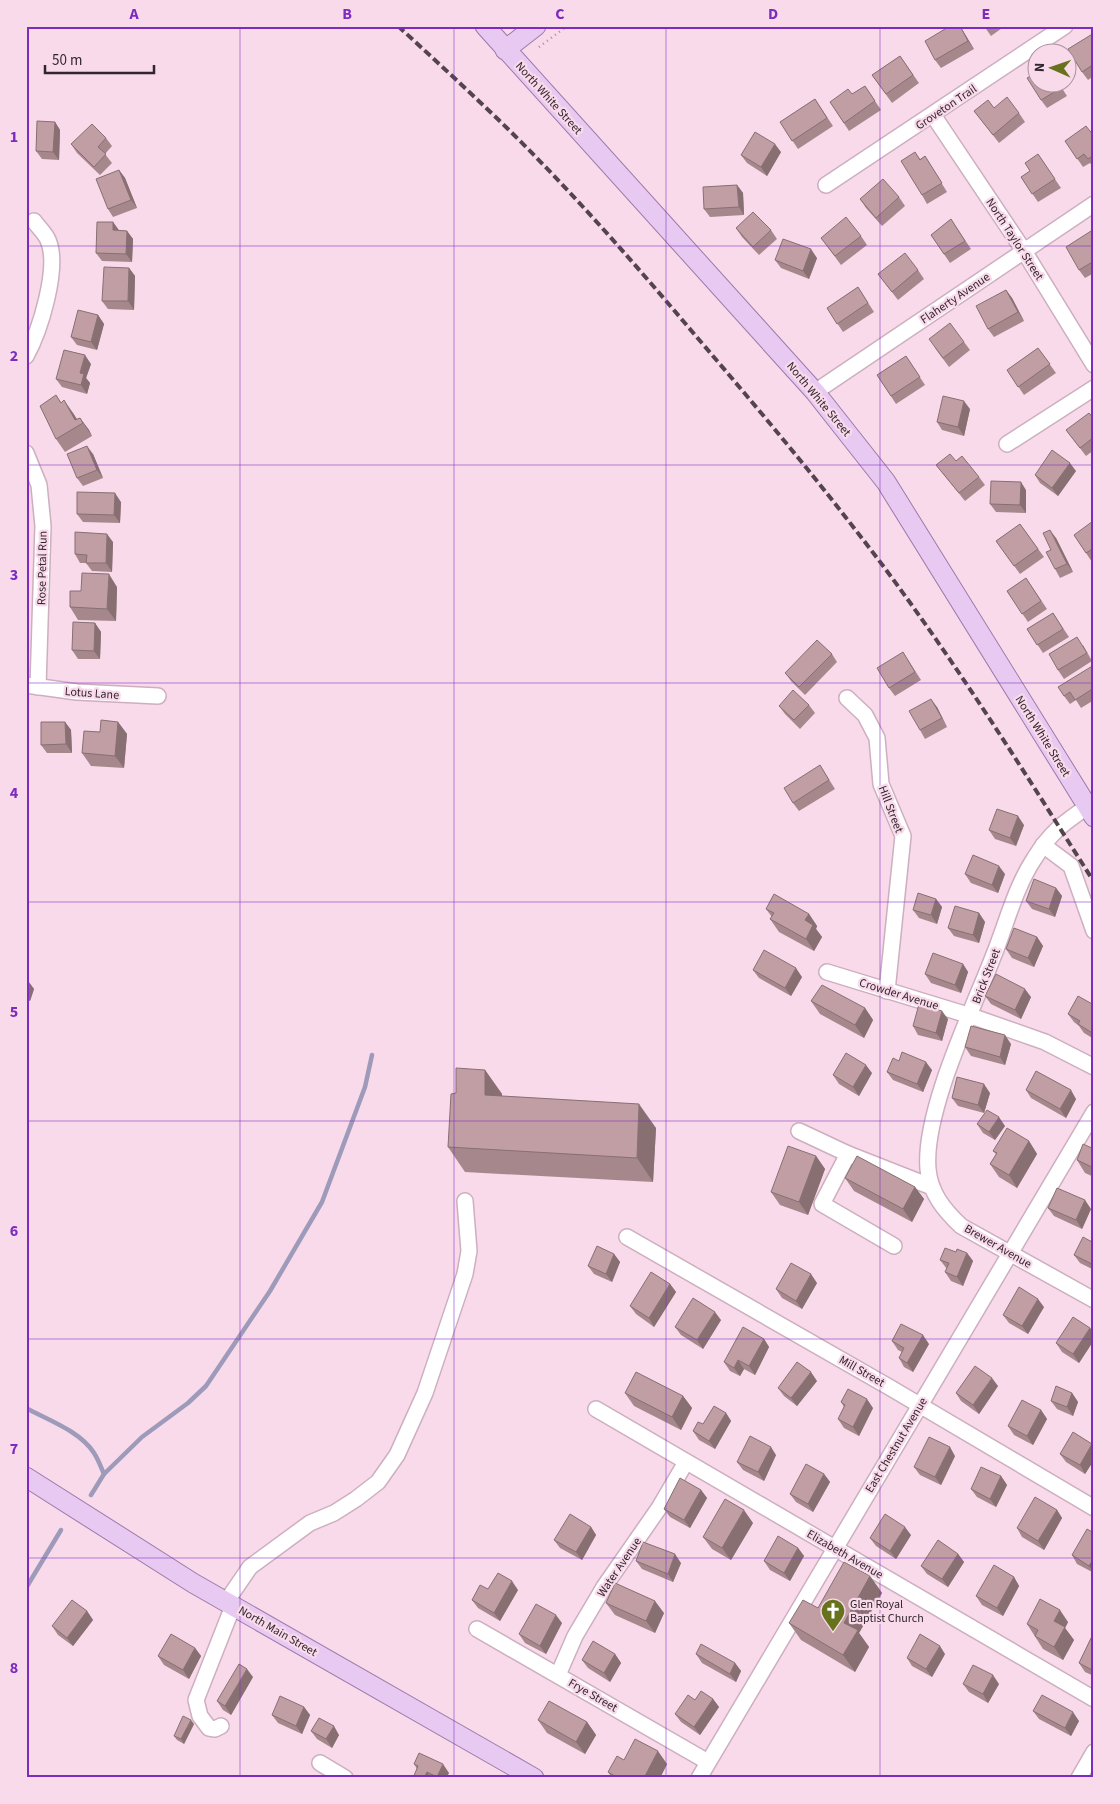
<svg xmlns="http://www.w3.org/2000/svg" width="1120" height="1804" font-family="'Source Sans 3',sans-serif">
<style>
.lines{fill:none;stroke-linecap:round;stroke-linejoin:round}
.stream{stroke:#9e9aba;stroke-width:4.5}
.minor-casing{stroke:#cdafbf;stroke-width:18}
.major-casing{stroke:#9d79a7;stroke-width:21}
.path{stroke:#a28b98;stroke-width:2.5;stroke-dasharray:1 4;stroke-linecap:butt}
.minor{stroke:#fff;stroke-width:15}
.major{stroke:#e7c9f2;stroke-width:19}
.rail{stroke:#53444d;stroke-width:4;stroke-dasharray:8 4;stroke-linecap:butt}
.wall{fill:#a6888c}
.shaded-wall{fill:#876f72}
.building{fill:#c19ea3;stroke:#876f72}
.grid{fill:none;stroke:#7b2cbf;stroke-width:1;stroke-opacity:0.55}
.labels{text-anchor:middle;stroke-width:4.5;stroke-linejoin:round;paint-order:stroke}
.street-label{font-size:12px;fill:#32262d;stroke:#f9daeb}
.poi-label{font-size:12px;fill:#32262d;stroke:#f9daeb;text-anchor:start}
.neatline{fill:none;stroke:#7b2cbf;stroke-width:2}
.grid-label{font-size:16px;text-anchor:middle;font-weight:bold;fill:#7b2cbf}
</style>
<rect width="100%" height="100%" fill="#f9daeb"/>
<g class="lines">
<g class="stream">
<path d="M 26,1408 C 48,1420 80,1431 94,1453 C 98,1459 101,1467 104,1474"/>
<polyline points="91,1495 104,1474 142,1437 188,1403 206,1386 270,1291 322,1202 365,1087 372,1055"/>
<polyline points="26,1588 61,1530"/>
</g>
<defs>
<g id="minor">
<polyline points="933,115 1024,251 1094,365"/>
<polyline points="826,185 1065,26"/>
<path d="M 26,356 C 40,331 60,267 48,240 C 45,233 38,227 34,221"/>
<polyline points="815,392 1094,204"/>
<polyline points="1007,444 1094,388"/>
<polyline points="26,453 39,485 43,526 38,687"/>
<polyline points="26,685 77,692 158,696"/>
<polyline points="847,698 865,715 877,738 881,784 903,836 887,991"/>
<path d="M 1087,807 C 1063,823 1050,833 1034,859 C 1015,888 1006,925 993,957 C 972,1011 923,1113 928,1169 C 930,1193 944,1210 961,1226 L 1094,1300"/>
<polyline points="1043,845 1071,866 1094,931"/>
<polyline points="827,972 971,1016 1045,1042 1094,1067"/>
<polyline points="799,1131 848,1154 932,1187"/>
<polyline points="848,1154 822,1204 894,1246"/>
<polyline points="627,1237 889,1387 1094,1508"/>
<polyline points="596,1409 1094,1699"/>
<polyline points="226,1602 250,1567 310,1523 334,1513 356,1499 378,1482 397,1455 425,1393 465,1274 469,1251 465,1201"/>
<polyline points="477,1629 708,1762"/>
<polyline points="558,1675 575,1636 604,1587 659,1508 686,1462"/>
<polyline points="221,1726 215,1729 209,1728 200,1716 196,1700 233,1606"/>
<polyline points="320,1763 345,1778"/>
<polyline points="699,1778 1094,1112"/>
<polyline points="1079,1778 1094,1752"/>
</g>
<g id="major">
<polyline points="485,26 815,392 886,482 1094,817"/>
<polyline points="505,50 536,26"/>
<polyline points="26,1477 193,1583 534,1778"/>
</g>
</defs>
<use href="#minor" class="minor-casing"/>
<use href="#major" class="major-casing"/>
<polyline class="path" points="539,47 567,26"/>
<use href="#minor" class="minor"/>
<use href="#major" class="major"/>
<path class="rail" d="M 398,26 C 435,60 472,94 508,129 C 574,194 635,264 695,335 C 749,398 803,462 854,528 C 942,640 1018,762 1094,882"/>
</g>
<g class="wall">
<polygon points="950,26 960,26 974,49 941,68 935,60"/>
<polygon points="984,26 1005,26 991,36"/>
<polygon points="1094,33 1094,76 1088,80 1082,72"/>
<polygon points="900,56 919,83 892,103 872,75"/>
<polygon points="1058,82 1067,96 1047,108 1041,100"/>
<polygon points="865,86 881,110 849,131 830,102 852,94"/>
<polygon points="815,99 833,126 798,149 780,122"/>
<polygon points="974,111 1019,113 1025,122 999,143"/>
<polygon points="55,122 60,130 59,160 42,159 36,151"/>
<polygon points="1094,136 1094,168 1090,163 1083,167 1065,141"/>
<polygon points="106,138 112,146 105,154 112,163 100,175 77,153 71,144"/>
<polygon points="781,152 767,176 747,163 741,155"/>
<polygon points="915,152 920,159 925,156 947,192 927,204 922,195"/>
<polygon points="1038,154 1061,188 1038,202 1021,177 1030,171"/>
<polygon points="119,170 125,178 137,208 113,217 108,209"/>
<polygon points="737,185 743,193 744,215 710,217 704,209"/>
<polygon points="899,197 905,206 882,226 866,208 860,199"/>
<polygon points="951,219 971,249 950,263 931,235"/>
<polygon points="113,222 119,230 127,231 133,239 132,262 102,261 96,253"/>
<polygon points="736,228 771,230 777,239 759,255 742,237"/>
<polygon points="861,236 867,245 841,265 821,238"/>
<polygon points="1094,236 1094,273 1085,278 1079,270"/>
<polygon points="817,258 809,279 781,268 775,260"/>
<polygon points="129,268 135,276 134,310 108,309 102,301"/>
<polygon points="918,270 924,279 898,300 878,274"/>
<polygon points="858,287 874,312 843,332 827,308"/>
<polygon points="1006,290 1012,298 1024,321 994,337 988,329"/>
<polygon points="98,315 104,324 97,350 77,345 71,337"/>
<polygon points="964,342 970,350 949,367 935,348"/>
<polygon points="1038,348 1056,373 1024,395 1007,370"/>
<polygon points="906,356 925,385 896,404 877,375"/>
<polygon points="91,364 86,378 90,383 87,394 62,387 56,379"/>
<polygon points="56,395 61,403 73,413 77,419 80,418 89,430 92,436 65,452 56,439"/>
<polygon points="970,409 964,436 942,430 937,422"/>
<polygon points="1094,419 1094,450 1086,456 1066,430"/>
<polygon points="93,454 103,478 83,486 77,478"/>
<polygon points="956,461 979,477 985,485 965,501 936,465"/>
<polygon points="1076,471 1058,496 1040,483 1035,475"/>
<polygon points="1026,490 1026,513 996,512 990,504"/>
<polygon points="121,502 120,523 83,522 77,514"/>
<polygon points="1094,522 1094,560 1092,562 1074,535"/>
<polygon points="1020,524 1044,557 1020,574 996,541"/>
<polygon points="1056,538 1073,572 1060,578 1055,569 1051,550"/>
<polygon points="113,542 112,572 92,571 86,563 80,563 75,554"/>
<polygon points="1026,578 1047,609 1028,622 1007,591"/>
<polygon points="117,587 116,621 78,620 70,607 81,591"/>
<polygon points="1053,613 1069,637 1043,653 1027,629"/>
<polygon points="95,623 101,632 100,659 78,659 72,650"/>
<polygon points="1083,645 1092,661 1064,679 1058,670"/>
<polygon points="903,652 921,680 895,696 889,688"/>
<polygon points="832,654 837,662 805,695 791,681 785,673"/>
<polygon points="1094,665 1094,700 1081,708 1076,700 1070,704 1064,696"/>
<polygon points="809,705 815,713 800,729 785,714 779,706"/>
<polygon points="937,707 947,727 925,739 920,730"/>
<polygon points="65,722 71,730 72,753 47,753 41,745"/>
<polygon points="118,722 127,734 124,768 91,766 82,753 100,732"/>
<polygon points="820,765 835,789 799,811 793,803"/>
<polygon points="1024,825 1016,846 995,839 989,830"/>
<polygon points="965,874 1005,874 998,893 971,883"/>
<polygon points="1056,888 1062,896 1055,917 1032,909 1026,901"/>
<polygon points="936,899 942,907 937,924 919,918 913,910"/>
<polygon points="766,909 809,914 817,926 816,929 822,937 814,951 779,932 770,919 772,917"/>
<polygon points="979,913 985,922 979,943 954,936 948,928"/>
<polygon points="1037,937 1043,946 1034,967 1012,958 1006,949"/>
<polygon points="963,964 968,972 961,993 931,983 925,974"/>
<polygon points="753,970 802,977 791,996 759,978"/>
<polygon points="26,980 28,981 34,989 30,1001 26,1000"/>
<polygon points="985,996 1031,997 1021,1019 991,1004"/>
<polygon points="811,1001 865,1008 873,1020 864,1038 820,1014"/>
<polygon points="1094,1005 1094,1039 1084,1033 1079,1026 1074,1022 1068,1014"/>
<polygon points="948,1019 942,1041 918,1035 913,1026"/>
<polygon points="1011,1044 1005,1065 971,1056 965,1047"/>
<polygon points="899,1061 932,1070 923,1092 893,1080 887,1072"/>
<polygon points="485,1070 502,1094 502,1096 656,1128 653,1182 465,1172 448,1147 456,1093"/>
<polygon points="872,1073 859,1096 839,1084 833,1075"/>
<polygon points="1026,1090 1076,1099 1066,1118 1031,1098"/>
<polygon points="990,1093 984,1113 958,1106 952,1098"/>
<polygon points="977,1124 1005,1126 995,1140 983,1133"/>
<polygon points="1029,1141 1037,1154 1017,1188 999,1177 990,1164 996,1154 993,1151"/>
<polygon points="1094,1149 1094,1177 1085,1173 1077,1160"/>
<polygon points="816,1156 825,1169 808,1215 780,1205 771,1192"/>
<polygon points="845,1178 915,1187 924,1199 912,1222 854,1191"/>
<polygon points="1048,1208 1091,1209 1082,1229 1054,1216"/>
<polygon points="1094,1243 1094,1270 1080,1263 1074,1255"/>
<polygon points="956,1252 967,1253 973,1261 963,1286 951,1281 945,1272 947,1269 940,1260"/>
<polygon points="614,1254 620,1262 612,1282 594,1274 588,1266"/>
<polygon points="817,1283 802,1309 782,1298 776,1289"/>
<polygon points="670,1284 676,1292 654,1327 636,1314 630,1306"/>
<polygon points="1044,1307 1028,1334 1009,1323 1003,1315"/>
<polygon points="721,1320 703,1349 681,1335 675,1327"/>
<polygon points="1090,1328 1094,1334 1094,1340 1079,1363 1062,1352 1056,1343"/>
<polygon points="764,1339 769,1347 755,1375 744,1369 740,1376 730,1371 724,1362"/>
<polygon points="892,1341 929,1344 913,1372 904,1367 899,1358 902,1352 898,1350"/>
<polygon points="817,1381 797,1406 784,1396 778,1388"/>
<polygon points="998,1386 979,1414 961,1401 956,1393"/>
<polygon points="625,1393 683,1396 692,1408 681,1430 634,1406"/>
<polygon points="1072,1393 1078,1402 1073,1416 1057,1409 1051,1401"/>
<polygon points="841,1402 873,1408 859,1436 844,1428 838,1419 844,1407"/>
<polygon points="1041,1410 1047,1419 1033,1445 1014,1435 1008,1426"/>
<polygon points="726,1413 731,1421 715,1449 699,1440 693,1431 703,1424"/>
<polygon points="1094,1446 1094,1460 1085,1474 1066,1462 1060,1454"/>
<polygon points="776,1455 764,1481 743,1470 737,1462"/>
<polygon points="955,1456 941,1485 920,1475 914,1467"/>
<polygon points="824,1474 830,1482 813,1512 796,1502 790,1494"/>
<polygon points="1001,1476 1007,1485 996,1507 977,1497 971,1489"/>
<polygon points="701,1490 707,1498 690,1528 670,1517 664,1509"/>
<polygon points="1057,1510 1062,1518 1044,1550 1022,1537 1017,1528"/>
<polygon points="753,1523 731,1560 712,1549 703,1537"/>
<polygon points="591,1527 596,1535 582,1560 560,1548 554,1540"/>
<polygon points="1094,1533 1094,1573 1077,1564 1072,1555"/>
<polygon points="911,1535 896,1559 876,1546 870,1538"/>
<polygon points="798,1548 804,1556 790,1581 770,1570 764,1561"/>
<polygon points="958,1554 964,1562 948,1587 927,1574 921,1566"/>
<polygon points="636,1561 681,1563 673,1582 642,1569"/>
<polygon points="870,1576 882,1593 859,1633 869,1647 855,1672 801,1640 789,1623 818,1608"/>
<polygon points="1014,1577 1019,1586 1003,1616 982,1605 976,1596"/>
<polygon points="488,1589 518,1590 500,1621 478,1608 472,1600"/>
<polygon points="606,1603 664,1613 655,1633 615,1615"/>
<polygon points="87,1611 93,1620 73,1646 58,1635 52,1626"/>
<polygon points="1068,1622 1065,1628 1074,1640 1063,1660 1043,1649 1027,1624"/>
<polygon points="562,1623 546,1654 525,1643 519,1634"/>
<polygon points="1094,1632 1094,1676 1085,1672 1079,1663"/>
<polygon points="195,1648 201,1656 189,1679 164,1665 158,1656"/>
<polygon points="615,1654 621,1663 610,1682 588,1668 582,1660"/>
<polygon points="696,1654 735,1663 741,1671 736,1682 702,1663"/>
<polygon points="945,1654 932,1677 912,1666 907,1658"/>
<polygon points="253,1677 231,1715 223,1710 217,1701"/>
<polygon points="963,1684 999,1684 988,1703 969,1692"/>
<polygon points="713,1699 719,1707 700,1735 681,1722 675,1714 695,1700"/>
<polygon points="304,1707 310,1715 302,1734 278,1723 272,1715"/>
<polygon points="1033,1711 1079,1721 1071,1736 1039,1719"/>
<polygon points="538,1720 587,1722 596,1735 585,1754 547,1733"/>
<polygon points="194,1724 184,1744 177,1740 174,1736"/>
<polygon points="311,1731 339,1735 332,1748 317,1739"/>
<polygon points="624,1760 667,1764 660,1778 612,1778 608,1772"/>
<polygon points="414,1764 449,1773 446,1778 413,1778 417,1769"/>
</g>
<g class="shaded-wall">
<polygon points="960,26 963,31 974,49 968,41"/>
<polygon points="55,122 60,130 59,160 53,152"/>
<polygon points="775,144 781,152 767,176 761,167"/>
<polygon points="119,170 125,178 137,208 131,200"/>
<polygon points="737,185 743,193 744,215 739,207"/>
<polygon points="113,222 119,231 113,230"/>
<polygon points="127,231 133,239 132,262 126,254"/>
<polygon points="811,249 817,258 809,279 803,271"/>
<polygon points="129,268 135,276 134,310 128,301"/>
<polygon points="1006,290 1012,298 1024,321 1018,312"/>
<polygon points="98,315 104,324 97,350 91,342"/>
<polygon points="85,355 91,364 86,378 90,383 87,394 81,385 80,373"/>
<polygon points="64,400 73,413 80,425 75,420"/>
<polygon points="964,401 970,409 964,436 958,427"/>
<polygon points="80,418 89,430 92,436 83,423"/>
<polygon points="87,446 93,454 103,478 97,470"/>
<polygon points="1070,463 1076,471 1058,496 1052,488"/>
<polygon points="1021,482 1026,490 1026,513 1020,505"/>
<polygon points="115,493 121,502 120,523 114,515"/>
<polygon points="1050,530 1056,538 1073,572 1067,564"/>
<polygon points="107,534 113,542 112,572 106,563"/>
<polygon points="109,574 117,587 116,621 107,609"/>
<polygon points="95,623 101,632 100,659 94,651"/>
<polygon points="931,699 937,707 947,727 942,718"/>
<polygon points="26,721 29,725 27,744 26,743"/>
<polygon points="65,722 71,730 72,753 66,744"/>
<polygon points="118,722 127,734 124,768 115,756"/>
<polygon points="1018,816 1024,825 1016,846 1010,838"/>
<polygon points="999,866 1005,874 998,893 992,885"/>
<polygon points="1056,888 1062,896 1055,917 1049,909"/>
<polygon points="936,899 942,907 937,924 931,915"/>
<polygon points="979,913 985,922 979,943 973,935"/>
<polygon points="809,914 817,926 816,929 822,937 814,951 806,939 805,920"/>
<polygon points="1037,937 1043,946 1034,967 1028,958"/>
<polygon points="963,964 968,972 961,993 955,985"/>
<polygon points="796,968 802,977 791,996 785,988"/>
<polygon points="28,981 34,989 30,1001 26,995 26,987"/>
<polygon points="1025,989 1031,997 1021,1019 1015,1010"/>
<polygon points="865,1008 873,1020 864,1038 855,1025"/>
<polygon points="942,1011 948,1019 942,1041 936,1033"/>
<polygon points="1005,1035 1011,1044 1005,1065 1000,1057"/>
<polygon points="926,1062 932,1070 923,1092 917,1084"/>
<polygon points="866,1065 872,1073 859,1096 853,1087"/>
<polygon points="485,1070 502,1094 502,1119 485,1095"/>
<polygon points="984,1084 990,1093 984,1113 978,1105"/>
<polygon points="1071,1090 1076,1099 1066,1118 1060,1109"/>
<polygon points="639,1104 656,1128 653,1182 637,1158"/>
<polygon points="999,1117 1005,1126 995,1140 989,1132"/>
<polygon points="1029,1141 1037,1154 1017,1188 1009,1175"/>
<polygon points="816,1156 825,1169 808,1215 799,1202"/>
<polygon points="915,1187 924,1199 912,1222 903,1209"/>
<polygon points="1085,1200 1091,1209 1082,1229 1076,1220"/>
<polygon points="967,1253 973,1261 963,1286 957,1277"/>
<polygon points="614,1254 620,1262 612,1282 606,1274"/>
<polygon points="811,1274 817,1283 802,1309 796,1301"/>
<polygon points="670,1284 676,1292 654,1327 649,1318"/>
<polygon points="1038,1299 1044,1307 1028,1334 1022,1326"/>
<polygon points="715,1312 721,1320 703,1349 697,1340"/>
<polygon points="1090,1328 1094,1334 1094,1340 1079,1363 1073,1354"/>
<polygon points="923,1335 929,1344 913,1372 907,1363"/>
<polygon points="764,1339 769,1347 755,1375 749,1366"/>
<polygon points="738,1360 744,1369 740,1376 734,1368"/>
<polygon points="811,1372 817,1381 797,1406 791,1398"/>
<polygon points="992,1378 998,1386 979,1414 973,1405"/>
<polygon points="1072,1393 1078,1402 1073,1416 1067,1407"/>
<polygon points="683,1396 692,1408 681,1430 672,1417"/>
<polygon points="867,1399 873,1408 859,1436 853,1427"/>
<polygon points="1041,1410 1047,1419 1033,1445 1027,1436"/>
<polygon points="726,1413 731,1421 715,1449 709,1441"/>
<polygon points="1092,1444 1094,1446 1094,1460 1085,1474 1080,1465"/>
<polygon points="771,1447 776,1455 764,1481 758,1472"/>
<polygon points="950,1447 955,1456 941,1485 935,1477"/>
<polygon points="824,1474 830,1482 813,1512 808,1504"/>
<polygon points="1001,1476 1007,1485 996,1507 990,1499"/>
<polygon points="701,1490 707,1498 690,1528 684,1520"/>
<polygon points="744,1510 753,1523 731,1560 722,1548"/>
<polygon points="1057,1510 1062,1518 1044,1550 1038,1541"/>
<polygon points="591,1527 596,1535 582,1560 576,1552"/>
<polygon points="905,1527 911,1535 896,1559 890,1551"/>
<polygon points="798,1548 804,1556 790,1581 784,1573"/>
<polygon points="675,1554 681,1563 673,1582 668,1574"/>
<polygon points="958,1554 964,1562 948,1587 942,1579"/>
<polygon points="1094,1558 1094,1572 1089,1566"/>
<polygon points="870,1576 882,1593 859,1633 869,1647 855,1672 843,1655 844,1623"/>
<polygon points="1014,1577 1019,1586 1003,1616 997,1608"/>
<polygon points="512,1581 518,1590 500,1621 494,1613"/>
<polygon points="655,1601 664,1613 655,1633 646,1621"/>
<polygon points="1060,1610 1068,1622 1065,1628 1074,1640 1063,1660 1054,1647 1054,1621"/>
<polygon points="87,1611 93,1620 73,1646 67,1638"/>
<polygon points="556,1615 562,1623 546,1654 540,1646"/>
<polygon points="940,1646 945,1654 932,1677 926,1669"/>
<polygon points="195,1648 201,1656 189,1679 183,1670"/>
<polygon points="615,1654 621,1663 610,1682 604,1673"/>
<polygon points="735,1663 741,1671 736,1682 730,1674"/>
<polygon points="247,1669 253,1677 231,1715 225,1706"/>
<polygon points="993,1675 999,1684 988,1703 983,1694"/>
<polygon points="713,1699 719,1707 700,1735 694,1727"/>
<polygon points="304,1707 310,1715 302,1734 296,1726"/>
<polygon points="1073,1712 1079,1721 1071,1736 1065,1728"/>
<polygon points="191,1720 194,1724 184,1744 181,1739"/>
<polygon points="587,1722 596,1735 585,1754 576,1742"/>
<polygon points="334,1726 339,1735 332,1748 326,1739"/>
<polygon points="658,1751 667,1764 660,1778 644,1778"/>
<polygon points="443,1764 449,1773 446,1778 438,1778 437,1777"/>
<polygon points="427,1772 431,1778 424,1778"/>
</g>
<g class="building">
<polygon points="950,26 960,26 968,41 935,60 925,41"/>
<polygon points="1094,33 1094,64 1082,72 1068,49"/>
<polygon points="900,56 913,75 886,94 872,75"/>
<polygon points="1038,72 1038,82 1058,82 1061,88 1041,100 1027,78"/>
<polygon points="865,86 875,101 844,123 830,102 848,89 852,94"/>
<polygon points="1007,97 1019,113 993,135 974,111 988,100 994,108"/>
<polygon points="815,99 827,118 792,141 780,122"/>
<polygon points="37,121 55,122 53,152 36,151"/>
<polygon points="92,124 106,138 98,147 106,154 94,167 71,144"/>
<polygon points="1086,126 1094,136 1094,155 1088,159 1084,154 1077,159 1065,141"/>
<polygon points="755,132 775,144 761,167 741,155"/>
<polygon points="915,152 920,160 925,156 942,183 922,195 901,161"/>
<polygon points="1038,154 1055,179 1032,194 1021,177 1030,171 1025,163"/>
<polygon points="119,170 131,200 108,209 96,179"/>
<polygon points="883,179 899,197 876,218 860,199"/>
<polygon points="737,185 739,207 704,209 703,187"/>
<polygon points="753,212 771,230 753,247 736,228"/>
<polygon points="846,217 861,236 835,256 821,238"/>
<polygon points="951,219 965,241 944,254 931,235"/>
<polygon points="97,222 113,222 113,230 127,231 126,254 96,253"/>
<polygon points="1091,231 1094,236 1094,261 1079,270 1066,247"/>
<polygon points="783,239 811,249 803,271 775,260"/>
<polygon points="905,253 918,270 892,292 878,274"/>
<polygon points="104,267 129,268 128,301 102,301"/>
<polygon points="858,287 868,303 837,324 827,308"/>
<polygon points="1006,290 1018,312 988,329 976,306"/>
<polygon points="78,310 98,315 91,342 71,337"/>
<polygon points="950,323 964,342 943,358 929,339"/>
<polygon points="1038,348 1050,364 1018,387 1007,370"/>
<polygon points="64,350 85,355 80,373 84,374 81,385 56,379"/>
<polygon points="906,356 920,377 891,396 877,375"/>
<polygon points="56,395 61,403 64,400 75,420 80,418 83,423 56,439 40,406"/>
<polygon points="943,396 964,401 958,427 937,422"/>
<polygon points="1089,413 1094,419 1094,437 1080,448 1066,430"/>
<polygon points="87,446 97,470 77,478 67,454"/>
<polygon points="1052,450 1070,463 1052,488 1035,475"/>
<polygon points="950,454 956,461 962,456 979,477 959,493 936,465"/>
<polygon points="991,481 1021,482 1020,505 990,504"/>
<polygon points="77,492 115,493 114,515 77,514"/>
<polygon points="1093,521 1094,548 1086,553 1074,535"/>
<polygon points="1020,524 1038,549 1014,566 996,541"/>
<polygon points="1050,530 1067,564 1055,569 1046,552 1051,550 1043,533"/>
<polygon points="75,532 107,534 106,563 86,563 87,555 75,554"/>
<polygon points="82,573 109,574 107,609 70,607 70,591 81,591"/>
<polygon points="1026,578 1041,601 1022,614 1007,591"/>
<polygon points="1053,613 1063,629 1037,645 1027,629"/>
<polygon points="73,622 95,623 94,651 72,650"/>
<polygon points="1077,637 1087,653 1058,670 1049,654"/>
<polygon points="817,640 832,654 799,687 785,673"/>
<polygon points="903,652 915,672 889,688 877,668"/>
<polygon points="1094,665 1094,688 1075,700 1070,692 1064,696 1058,687"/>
<polygon points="793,690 809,705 794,720 779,706"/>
<polygon points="931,699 942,718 920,730 909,711"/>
<polygon points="101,720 118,722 115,756 82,753 84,731 100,732"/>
<polygon points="41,722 65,722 66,744 41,745"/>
<polygon points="820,765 829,780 793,803 784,788"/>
<polygon points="997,809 1018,816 1010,838 989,830"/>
<polygon points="973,855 999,866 992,885 965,874"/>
<polygon points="1034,879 1056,888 1049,909 1026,901"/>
<polygon points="918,893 936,899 931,915 913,910"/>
<polygon points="774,894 809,914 805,920 813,925 806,939 770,919 774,913 766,909"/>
<polygon points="955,906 979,913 973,935 948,928"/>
<polygon points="1014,928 1037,937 1028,958 1006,949"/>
<polygon points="764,950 796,968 785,988 753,970"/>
<polygon points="933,953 963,964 955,985 925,974"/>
<polygon points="996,974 1025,989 1015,1010 985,996"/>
<polygon points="822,985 865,1008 855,1025 811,1001"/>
<polygon points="1078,996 1094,1005 1094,1034 1078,1024 1080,1021 1068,1014"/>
<polygon points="919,1004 942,1011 936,1033 913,1026"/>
<polygon points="971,1026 1005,1035 1000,1057 965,1047"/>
<polygon points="902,1052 926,1062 917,1084 887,1072 893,1058 899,1061"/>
<polygon points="846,1053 866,1065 853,1087 833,1075"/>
<polygon points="456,1068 485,1070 485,1095 639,1104 637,1158 448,1147 451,1094 456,1093"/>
<polygon points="1036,1071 1071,1090 1060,1109 1026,1090"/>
<polygon points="957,1077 984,1084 978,1105 952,1098"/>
<polygon points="987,1110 999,1117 989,1132 977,1124"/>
<polygon points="1007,1128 1029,1141 1009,1175 990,1164 997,1153 993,1151"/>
<polygon points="1083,1144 1094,1149 1094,1168 1077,1160"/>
<polygon points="788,1146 816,1156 799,1202 771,1192"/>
<polygon points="857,1156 915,1187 903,1209 845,1178"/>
<polygon points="1057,1188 1085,1200 1076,1220 1048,1208"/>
<polygon points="1083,1237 1094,1243 1094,1265 1074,1255"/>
<polygon points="597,1246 614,1254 606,1274 588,1266"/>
<polygon points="945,1248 956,1252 957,1249 967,1253 957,1277 945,1272 949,1263 940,1260"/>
<polygon points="791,1263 811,1274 796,1301 776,1289"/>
<polygon points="651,1272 670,1284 649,1318 630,1306"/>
<polygon points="1019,1287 1038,1299 1022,1326 1003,1315"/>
<polygon points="693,1298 715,1312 697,1340 675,1327"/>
<polygon points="1073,1317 1090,1328 1073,1354 1056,1343"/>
<polygon points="901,1324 923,1335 907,1363 899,1358 904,1348 892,1341"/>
<polygon points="743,1327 764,1339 749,1366 738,1360 734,1368 724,1362"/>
<polygon points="797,1362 811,1372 791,1398 778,1388"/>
<polygon points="975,1366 992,1378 973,1405 956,1393"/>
<polygon points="636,1372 683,1396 672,1417 625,1393"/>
<polygon points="1056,1386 1072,1393 1067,1407 1051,1401"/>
<polygon points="848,1389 867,1399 853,1427 838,1419 845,1405 841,1402"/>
<polygon points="1022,1400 1041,1410 1027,1436 1008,1426"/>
<polygon points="714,1406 726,1413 709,1441 693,1431 698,1422 703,1424"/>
<polygon points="1073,1432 1092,1444 1080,1465 1060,1454"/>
<polygon points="750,1436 771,1447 758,1472 737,1462"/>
<polygon points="929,1437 950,1447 935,1477 914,1467"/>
<polygon points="806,1464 824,1474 808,1504 790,1494"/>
<polygon points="981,1467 1001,1476 990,1499 971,1489"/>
<polygon points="680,1478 701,1490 684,1520 664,1509"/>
<polygon points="1035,1497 1057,1510 1038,1541 1017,1528"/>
<polygon points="725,1499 744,1510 722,1548 703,1537"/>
<polygon points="570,1514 591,1527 576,1552 554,1540"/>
<polygon points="885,1514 905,1527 890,1551 870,1538"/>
<polygon points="1087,1529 1094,1533 1094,1558 1089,1566 1072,1555"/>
<polygon points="778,1536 798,1548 784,1573 764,1561"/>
<polygon points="938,1540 958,1554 942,1579 921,1566"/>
<polygon points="643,1542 675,1554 668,1574 636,1561"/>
<polygon points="844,1562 870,1576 844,1623 858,1630 843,1655 789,1623 803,1600 818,1608"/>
<polygon points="994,1565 1014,1577 997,1608 976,1596"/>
<polygon points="498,1573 512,1581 494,1613 472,1600 480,1585 488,1589"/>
<polygon points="615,1583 655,1601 646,1621 606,1603"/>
<polygon points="1040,1599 1060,1610 1054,1621 1065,1627 1054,1647 1035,1636 1038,1630 1027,1624"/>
<polygon points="72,1600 87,1611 67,1638 52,1626"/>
<polygon points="536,1604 556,1615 540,1646 519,1634"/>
<polygon points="1094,1632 1094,1671 1079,1663"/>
<polygon points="171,1634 195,1648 183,1670 158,1656"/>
<polygon points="920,1634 940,1646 926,1669 907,1658"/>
<polygon points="593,1641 615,1654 604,1673 582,1660"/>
<polygon points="701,1644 735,1663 730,1674 696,1654"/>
<polygon points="239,1664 247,1669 225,1706 217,1701"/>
<polygon points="973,1665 993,1675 983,1694 963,1684"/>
<polygon points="701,1691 713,1699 694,1727 675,1714 688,1695 695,1700"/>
<polygon points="1042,1695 1073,1712 1065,1728 1033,1711"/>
<polygon points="280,1696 304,1707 296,1726 272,1715"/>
<polygon points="549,1701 587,1722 576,1742 538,1720"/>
<polygon points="183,1716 191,1720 181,1739 174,1736"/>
<polygon points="319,1718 334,1726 326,1739 311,1731"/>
<polygon points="635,1739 658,1751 644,1778 618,1778 608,1772 617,1756 624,1760"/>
<polygon points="419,1753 443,1764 437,1777 427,1772 424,1778 413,1778 418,1766 414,1764"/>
</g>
<path class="grid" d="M 240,26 L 240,1778M 454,26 L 454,1778M 666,26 L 666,1778M 880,26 L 880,1778M 26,246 L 1094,246M 26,465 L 1094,465M 26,683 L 1094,683M 26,902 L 1094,902M 26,1121 L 1094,1121M 26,1339 L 1094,1339M 26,1558 L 1094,1558"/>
<defs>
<symbol id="church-pin" viewBox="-11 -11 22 30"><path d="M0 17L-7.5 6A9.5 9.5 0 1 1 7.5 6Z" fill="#67721c" stroke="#f9daeb"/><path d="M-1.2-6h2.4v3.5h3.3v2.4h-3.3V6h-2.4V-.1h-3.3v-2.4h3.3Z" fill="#fff"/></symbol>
</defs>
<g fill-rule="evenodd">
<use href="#church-pin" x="819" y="1597" width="28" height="38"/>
</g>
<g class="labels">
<g class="street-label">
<text transform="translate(549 98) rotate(48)" y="4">North White Street</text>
<text transform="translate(946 107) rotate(-34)" y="4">Groveton Trail</text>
<text transform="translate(1015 239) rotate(57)" y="4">North Taylor Street</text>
<text transform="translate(955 298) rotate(-34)" y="4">Flaherty Avenue</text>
<text transform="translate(819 399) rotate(50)" y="4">North White Street</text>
<text transform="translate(42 568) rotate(-89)" y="4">Rose Petal Run</text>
<text transform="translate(92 693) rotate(4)" y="4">Lotus Lane</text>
<text transform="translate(1043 736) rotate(58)" y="4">North White Street</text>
<text transform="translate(891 809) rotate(69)" y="4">Hill Street</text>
<text transform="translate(986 976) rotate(-69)" y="4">Brick Street</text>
<text transform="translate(899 994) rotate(17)" y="4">Crowder Avenue</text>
<text transform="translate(998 1246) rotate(30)" y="4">Brewer Avenue</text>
<text transform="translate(862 1371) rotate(30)" y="4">Mill Street</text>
<text transform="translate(896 1445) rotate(-59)" y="4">East Chestnut Avenue</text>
<text transform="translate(845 1554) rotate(30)" y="4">Elizabeth Avenue</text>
<text transform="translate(619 1567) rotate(-56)" y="4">Water Avenue</text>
<text transform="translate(278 1631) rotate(30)" y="4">North Main Street</text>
<text transform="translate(593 1695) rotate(30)" y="4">Frye Street</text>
</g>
<g class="poi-label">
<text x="850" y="1608">Glen Royal<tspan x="850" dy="14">Baptist Church</tspan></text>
</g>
</g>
<rect width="1120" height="1804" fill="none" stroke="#f9daeb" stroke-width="55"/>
<g transform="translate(1052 68) rotate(272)"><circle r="24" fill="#f9daeb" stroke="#a9929f"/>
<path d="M0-4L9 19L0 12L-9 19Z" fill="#67721c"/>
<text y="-8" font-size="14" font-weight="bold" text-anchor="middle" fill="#32262d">N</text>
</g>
<path d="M45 65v8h109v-8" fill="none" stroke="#32262d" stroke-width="2.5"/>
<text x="52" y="65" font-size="15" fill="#32262d" stroke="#f9daeb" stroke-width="4" paint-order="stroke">50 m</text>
<rect x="28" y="28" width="1064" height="1748" class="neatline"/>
<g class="grid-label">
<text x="134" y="19">A</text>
<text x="347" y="19">B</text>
<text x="560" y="19">C</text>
<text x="773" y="19">D</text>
<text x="986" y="19">E</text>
<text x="14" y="142">1</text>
<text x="14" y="361">2</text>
<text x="14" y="580">3</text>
<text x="14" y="798">4</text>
<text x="14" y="1017">5</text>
<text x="14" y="1236">6</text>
<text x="14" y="1454">7</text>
<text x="14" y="1673">8</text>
</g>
</svg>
